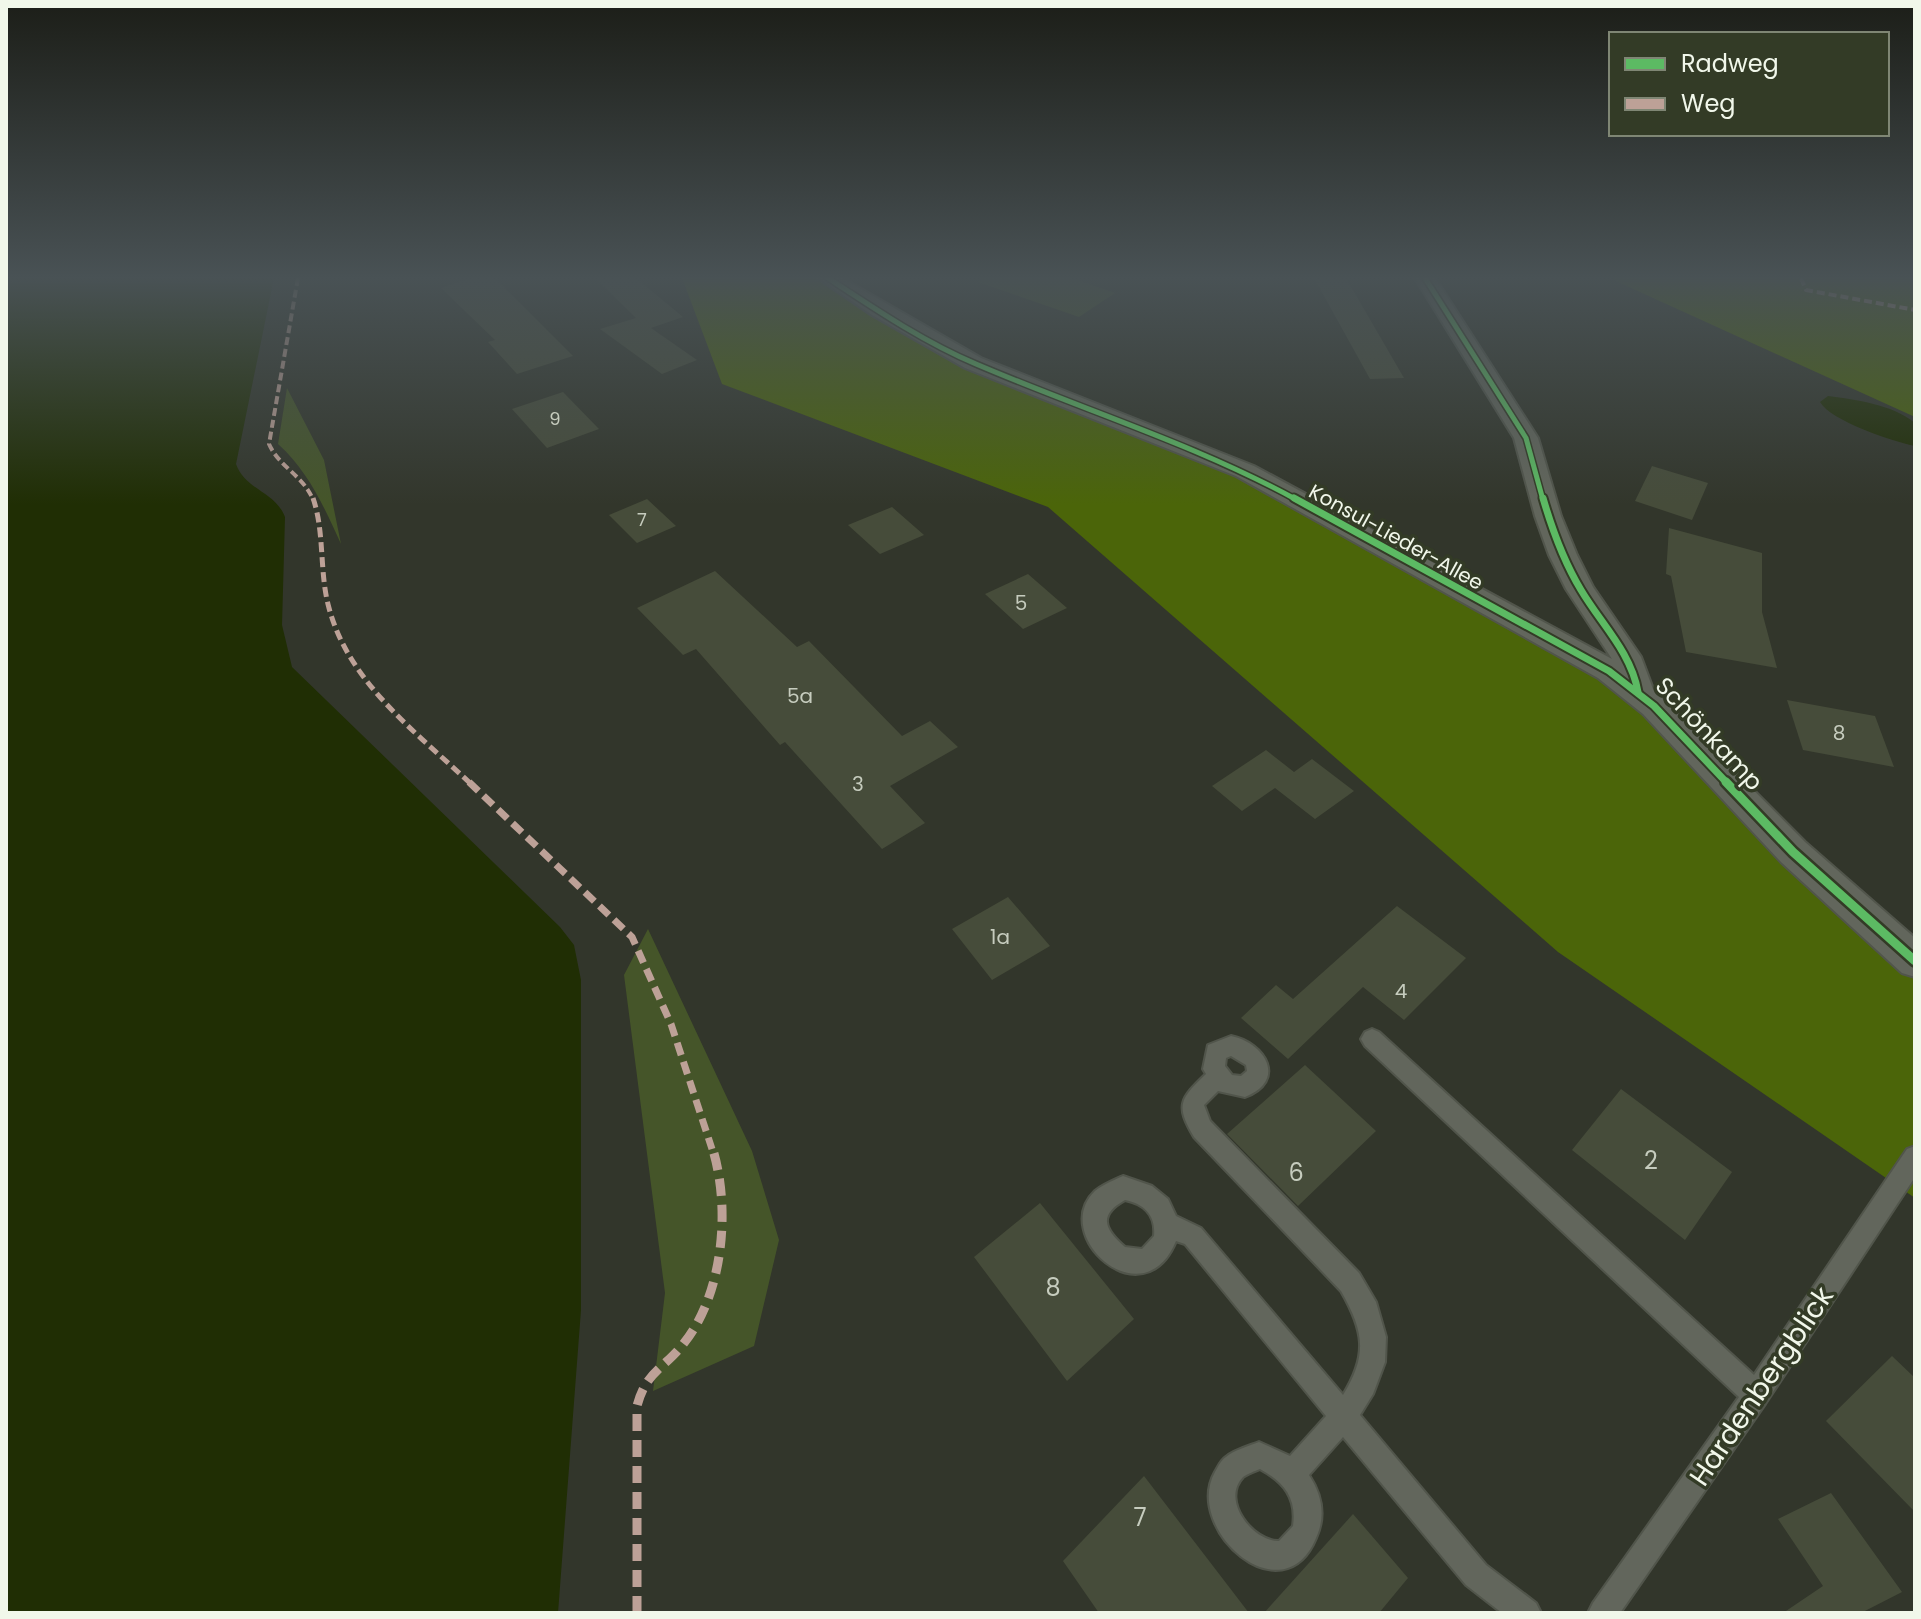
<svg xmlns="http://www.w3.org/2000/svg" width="1921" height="1619" font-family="Poppins,sans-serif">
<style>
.green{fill:#455529}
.forest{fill:#4b6509}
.water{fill:#202e04}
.building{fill:#464c3a}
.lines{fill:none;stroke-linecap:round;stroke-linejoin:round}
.service-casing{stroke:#51554b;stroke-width:4}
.minor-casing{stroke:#51554b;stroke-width:4}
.service{fill:#62665c;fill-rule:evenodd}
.minor{fill:#62665c;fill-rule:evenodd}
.quiet-far3{stroke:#bda197;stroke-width:4;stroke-dasharray:8 4;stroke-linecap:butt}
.quiet-far2{stroke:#bda197;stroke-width:5;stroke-dasharray:10 5;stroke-linecap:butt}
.quiet-far1{stroke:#bda197;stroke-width:7;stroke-dasharray:13 7;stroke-linecap:butt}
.quiet{stroke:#bda197;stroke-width:9;stroke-dasharray:17 9;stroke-linecap:butt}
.cycleway-far2-casing{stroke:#333b26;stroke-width:8}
.cycleway-far1-casing{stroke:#333b26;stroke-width:11}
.cycleway-casing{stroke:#333b26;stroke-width:14}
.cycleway-far2{stroke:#5cba63;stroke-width:5}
.cycleway-far1{stroke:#5cba63;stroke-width:7}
.cycleway{stroke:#5cba63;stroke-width:9}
.labels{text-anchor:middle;stroke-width:7;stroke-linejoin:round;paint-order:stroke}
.far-number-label{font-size:18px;fill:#c6ccbe}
.far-street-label{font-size:20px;fill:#f1f7ea;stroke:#333b26}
.number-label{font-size:20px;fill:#c6ccbe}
.street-label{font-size:24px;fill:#f1f7ea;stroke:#333b26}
.near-number-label{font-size:24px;fill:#c6ccbe}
.near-street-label{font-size:28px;fill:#f1f7ea;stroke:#333b26}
</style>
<rect width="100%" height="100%" fill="#32362b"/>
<g class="green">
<polygon points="983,278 1072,278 1115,293 1079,317 978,282"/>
<path d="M 287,388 L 324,460 L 341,544 C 324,507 309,472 278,444 Z"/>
<polygon points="648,929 752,1151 779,1240 754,1346 653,1391 665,1293 624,975"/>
</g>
<g class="forest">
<polygon points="682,278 824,278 966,370 1239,476 1629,696 1915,966 1915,1198 1558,952 1048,507 722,384"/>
<polygon points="1614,278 1915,278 1915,417 1618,282"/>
</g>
<g class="water">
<path d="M 6,278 L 274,278 L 236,464 C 245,490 275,491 285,517 L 282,625 L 292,667 L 560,927 L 574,945 L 581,980 L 581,1310 L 558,1613 L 6,1613 Z"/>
<path d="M 1828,396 C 1857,400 1891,404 1915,423 L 1915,446 C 1892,441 1831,421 1820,402 Z"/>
</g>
<g class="building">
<polygon points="471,278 495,278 573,356 517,374 488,342 495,340 441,288"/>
<polygon points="595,278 636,278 683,317 651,328 697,360 662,374 600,329 636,318"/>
<polygon points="1314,278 1346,278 1404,378 1370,379"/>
<polygon points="563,392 599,429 547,448 512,409"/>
<polygon points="1652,466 1708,483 1692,520 1635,501"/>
<polygon points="647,499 676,526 637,543 609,515"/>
<polygon points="892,507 924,535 880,554 848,525"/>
<polygon points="1669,528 1762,553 1762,612 1777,668 1686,652 1671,576 1666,574"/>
<polygon points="715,571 797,647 809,641 902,736 930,721 958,747 890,786 925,823 882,849 785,742 780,745 696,649 683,655 637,608"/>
<polygon points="1028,574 1067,608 1023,629 985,594"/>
<polygon points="1787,700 1875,716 1894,767 1803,750"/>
<polygon points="1266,750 1294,772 1312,759 1354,791 1315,819 1275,788 1242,811 1212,786"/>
<polygon points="1008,897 1050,946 992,980 952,929"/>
<polygon points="1397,906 1466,958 1404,1020 1363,987 1288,1059 1241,1018 1276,985 1293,999"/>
<polygon points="1305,1065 1376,1131 1298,1206 1227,1134"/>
<polygon points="1621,1089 1732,1172 1685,1240 1572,1150"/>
<polygon points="1040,1203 1134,1319 1067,1381 974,1257"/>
<polygon points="1892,1356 1915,1378 1915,1512 1826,1421"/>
<polygon points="1144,1476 1249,1613 1099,1613 1063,1561"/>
<polygon points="1831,1493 1902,1592 1861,1613 1783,1613 1823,1586 1778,1519"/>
<polygon points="1353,1514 1408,1578 1379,1613 1264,1613"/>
</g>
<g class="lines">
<defs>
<g id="service">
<polygon points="1372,1029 1379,1032 1754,1375 1907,1149 1915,1146 1915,1177 1765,1404 1620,1613 1588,1613 1593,1603 1739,1397 1365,1046 1361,1039 1365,1032"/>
<path d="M 1231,1036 C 1266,1043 1287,1081 1245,1097 L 1218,1091 L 1204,1105 L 1210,1121 L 1359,1273 L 1376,1302 L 1386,1337 L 1385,1362 L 1373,1394 L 1360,1415 L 1486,1565 L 1536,1603 L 1541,1613 L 1502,1613 L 1466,1585 L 1343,1437 L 1309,1475 C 1322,1495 1326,1516 1316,1538 C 1283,1618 1183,1529 1215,1472 C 1218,1467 1221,1460 1226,1457 C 1234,1450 1249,1446 1259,1442 L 1290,1456 L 1326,1416 L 1185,1244 L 1176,1241 C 1143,1321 1049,1235 1095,1191 C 1102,1185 1114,1180 1123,1176 L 1152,1186 L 1168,1199 L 1176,1216 L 1201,1228 L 1343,1395 C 1368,1355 1364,1331 1341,1291 L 1194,1137 C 1175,1105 1180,1099 1206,1074 L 1203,1069 L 1208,1045 ZM 1231,1056 L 1246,1065 L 1247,1071 L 1241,1076 L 1232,1075 L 1225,1066 L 1226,1058 ZM 1125,1200 C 1145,1204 1156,1216 1154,1236 L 1142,1249 L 1125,1247 C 1104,1229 1098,1215 1125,1200 ZM 1260,1469 C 1284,1482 1297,1498 1293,1526 L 1279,1541 C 1254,1542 1220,1501 1243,1477 C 1247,1474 1255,1471 1260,1469 Z"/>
</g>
<polygon id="minor" points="818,278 842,278 981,358 1254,466 1612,659 1566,589 1549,555 1535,516 1514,438 1415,278 1435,278 1538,438 1561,516 1577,555 1593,587 1641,657 1653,689 1805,842 1915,938 1915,977 1902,973 1781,862 1643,714 1598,678 1236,476 965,368 872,315"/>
</defs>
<use href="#service" class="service-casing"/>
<use href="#minor" class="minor-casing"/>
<use href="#service" class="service"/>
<use href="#minor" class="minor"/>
<g class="quiet-far3">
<path d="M 298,278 L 269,444 C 279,467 304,476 313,500"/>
<polyline points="1801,278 1806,290 1915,310"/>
</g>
<path class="quiet-far2" d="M 313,498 C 325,533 319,572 329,608 C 349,683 416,732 471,784"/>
<polyline class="quiet-far1" points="469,782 632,937 671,1024 712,1149"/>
<path class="quiet" d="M 637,1613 L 637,1406 C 646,1371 664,1369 684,1343 C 724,1293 731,1206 712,1147"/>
<defs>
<g id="cycleway-far2">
<path d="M 828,278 C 875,309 924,342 976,364 C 1083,410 1195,444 1297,500"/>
<polyline points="1425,278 1526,438 1543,500"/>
</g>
<g id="cycleway-far1">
<polyline points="1294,498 1609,671 1654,706 1728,784"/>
<path d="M 1543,498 C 1552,529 1564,562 1581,590 C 1601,624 1631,652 1638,692"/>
</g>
<polyline id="cycleway" points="1726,782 1793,852 1915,961"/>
</defs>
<use href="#cycleway-far2" class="cycleway-far2-casing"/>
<use href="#cycleway-far1" class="cycleway-far1-casing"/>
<use href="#cycleway" class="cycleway-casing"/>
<use href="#cycleway-far2" class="cycleway-far2"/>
<use href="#cycleway-far1" class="cycleway-far1"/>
<use href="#cycleway" class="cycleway"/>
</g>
<linearGradient id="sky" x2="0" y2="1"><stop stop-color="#1c1e18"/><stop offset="0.55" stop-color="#495255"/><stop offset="1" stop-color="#495255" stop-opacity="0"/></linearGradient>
<rect width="1921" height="505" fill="url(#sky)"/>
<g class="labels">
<g class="far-number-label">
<text x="555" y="425">9</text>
<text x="642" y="526">7</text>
</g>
<g class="far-street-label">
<text transform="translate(1396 537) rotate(29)" y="7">Konsul-Lieder-Allee</text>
</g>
<g class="number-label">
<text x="1021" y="610">5</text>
<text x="800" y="703">5a</text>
<text x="1839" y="740">8</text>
<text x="858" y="791">3</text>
<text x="1000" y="944">1a</text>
<text x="1401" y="998">4</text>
</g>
<g class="street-label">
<text transform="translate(1709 734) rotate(47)" y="8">Schönkamp</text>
</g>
<g class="near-number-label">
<text x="1651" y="1169">2</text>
<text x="1296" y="1181">6</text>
<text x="1053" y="1296">8</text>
<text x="1140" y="1526">7</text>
</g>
<g class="near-street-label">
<text transform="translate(1761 1386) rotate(-56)" y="10">Hardenbergblick</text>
</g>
</g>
<rect width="1921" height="1619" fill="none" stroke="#f1f7ea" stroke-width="16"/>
<rect x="1609" y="32" width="280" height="104" fill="#333b26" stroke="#7f8674" stroke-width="2"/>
<rect x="1625" y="58" width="40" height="12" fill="#5cba63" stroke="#7f8674" stroke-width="2"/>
<text x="1681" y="72" font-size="24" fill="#f1f7ea">Radweg</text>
<rect x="1625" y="98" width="40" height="12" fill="#bda197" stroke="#7f8674" stroke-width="2"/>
<text x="1681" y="112" font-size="24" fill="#f1f7ea">Weg</text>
</svg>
